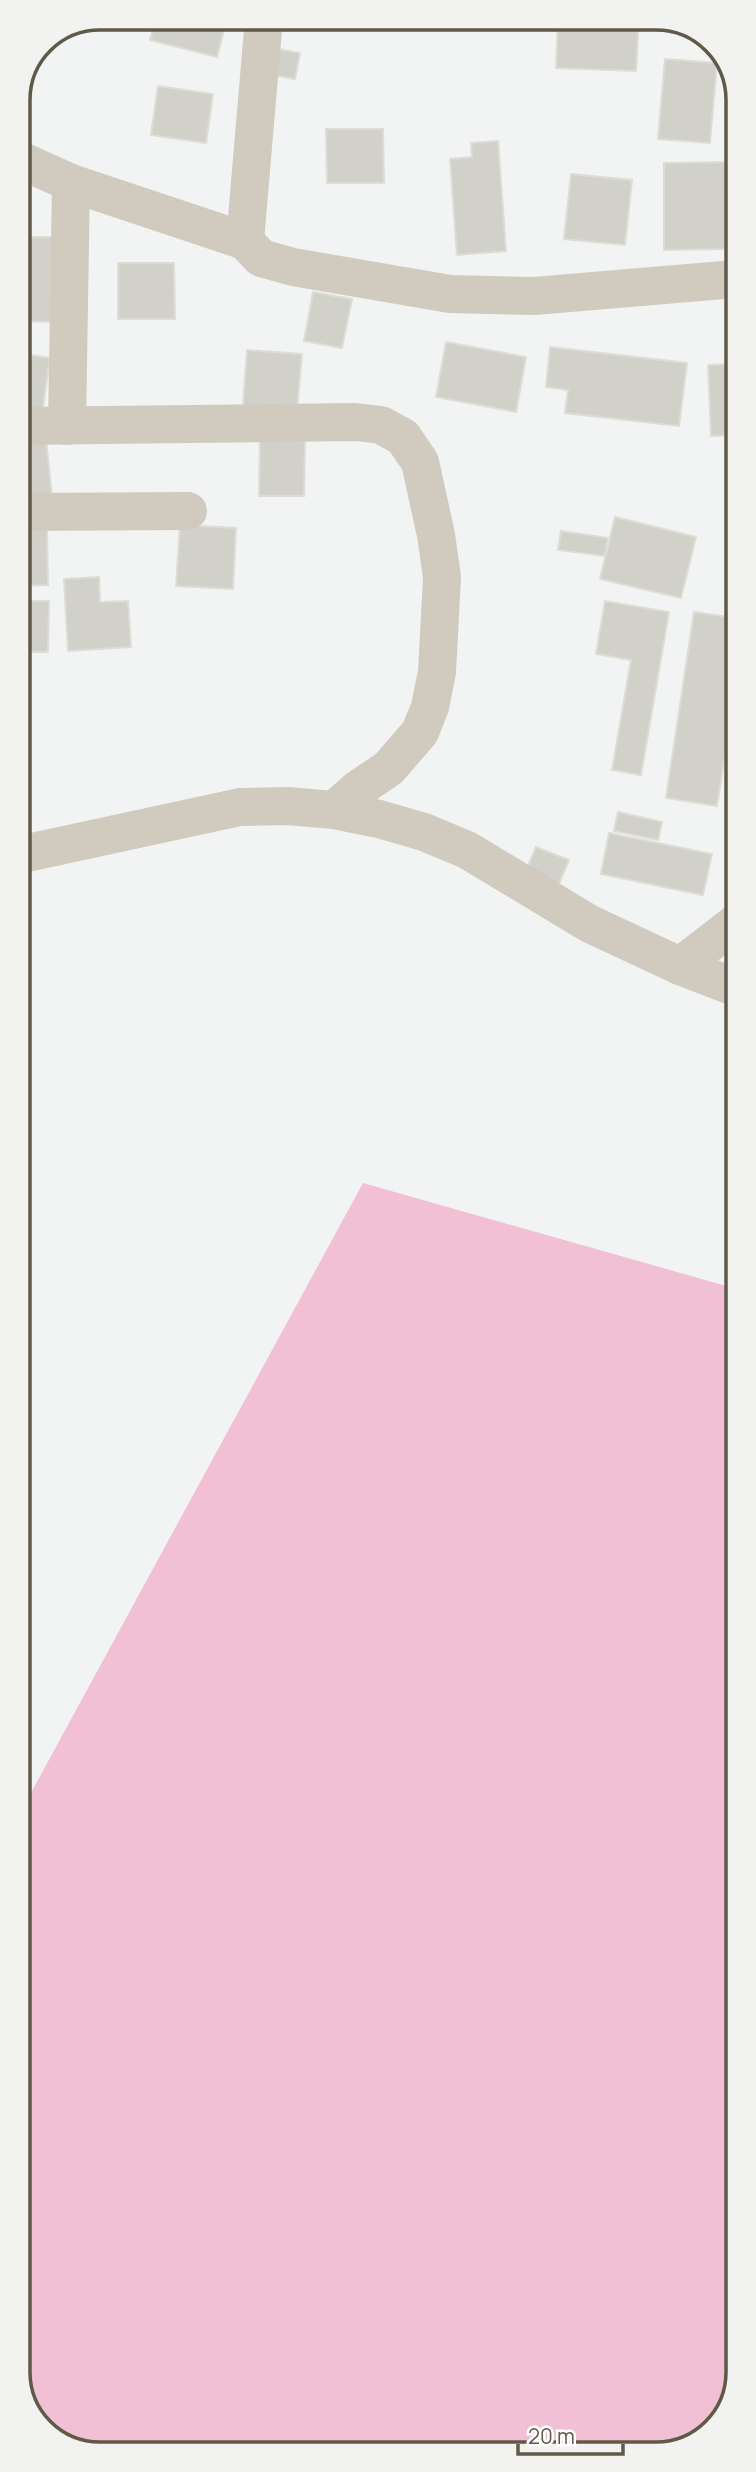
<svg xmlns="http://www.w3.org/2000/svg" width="756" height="2472" font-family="Manrope,sans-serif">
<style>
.green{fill:#f2c0d4}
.building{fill:#d1d0c9;stroke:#ddddd6;stroke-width:2}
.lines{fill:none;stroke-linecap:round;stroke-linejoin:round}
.street{stroke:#d1cbbf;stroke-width:38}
.rim{fill:none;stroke:#605948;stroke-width:3.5}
</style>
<rect width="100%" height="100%" fill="#f2f4f4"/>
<polygon class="green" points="363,1183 737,1289 738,2373 721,2423 677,2452 94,2454 46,2434 20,2393 20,1813"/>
<g class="building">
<polygon points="156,18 227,18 217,57 150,40"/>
<polygon points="459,18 513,18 513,21 460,24"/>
<polygon points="558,18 639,19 636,71 556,68"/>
<polygon points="272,48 300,53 295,79 267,74"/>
<polygon points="665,59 717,63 710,143 658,139"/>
<polygon points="158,86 213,94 206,143 151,135"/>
<polygon points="326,129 383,129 384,183 327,183"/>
<polygon points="498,141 506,251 457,255 450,159 472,157 471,143"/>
<polygon points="725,162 726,249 664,250 664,163"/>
<polygon points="571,174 632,180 625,245 564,239"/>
<polygon points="18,237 58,237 56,322 18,321"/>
<polygon points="118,263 174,263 175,319 118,319"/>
<polygon points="313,292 352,299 342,348 304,341"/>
<polygon points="446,342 526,357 516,412 436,397"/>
<polygon points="550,347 687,363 679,426 565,413 568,390 546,387"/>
<polygon points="247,350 302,354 297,410 243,406"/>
<polygon points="18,353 50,358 42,414 18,411"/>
<polygon points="736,364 736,435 711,436 708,365"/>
<polygon points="46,439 52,496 18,499 18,442"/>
<polygon points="260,440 305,441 304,496 259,496"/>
<polygon points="615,517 696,537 681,598 600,579"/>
<polygon points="180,525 236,528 233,589 176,586"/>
<polygon points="18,530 47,530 48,585 18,586"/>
<polygon points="561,531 608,538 605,556 558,550"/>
<polygon points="99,577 100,602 128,601 131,647 68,651 64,579"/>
<polygon points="18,601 49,601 48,652 18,652"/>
<polygon points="605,601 669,612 641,775 612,770 631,660 596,654"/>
<polygon points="694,612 736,618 737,678 717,806 666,798"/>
<polygon points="730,762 737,763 737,794 726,792"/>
<polygon points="618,812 662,822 658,840 614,831"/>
<polygon points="609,833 712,854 703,895 601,874"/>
<polygon points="536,847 569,860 559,884 526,871"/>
</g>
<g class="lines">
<g class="street">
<polyline points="18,159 71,183 245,241 261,258 293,267 450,294 534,296 736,279"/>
<polyline points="245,241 264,18"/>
<polyline points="18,426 356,422 381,425 403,437 420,462 436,535 442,577 437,672 430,707 420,732 389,768 358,789 334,810"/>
<polyline points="67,426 71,183"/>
<polyline points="18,512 188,511"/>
<polyline points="18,855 240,807 287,806 334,810 379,819 424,832 467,850 590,924 680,966 737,988"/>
<polyline points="680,966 737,922"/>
</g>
</g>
<path d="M0 0H756V2472H0ZM100 30H656A70 70 0 0 1 726 100V2372A70 70 0 0 1 656 2442H100A70 70 0 0 1 30 2372V100A70 70 0 0 1 100 30Z" fill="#f2f2f0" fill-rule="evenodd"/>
<path class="rim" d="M100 30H656A70 70 0 0 1 726 100V2372A70 70 0 0 1 656 2442H100A70 70 0 0 1 30 2372V100A70 70 0 0 1 100 30Z"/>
<path d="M518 2444v10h105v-10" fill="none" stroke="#605948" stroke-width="3.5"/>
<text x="528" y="2444" font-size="21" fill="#605948" stroke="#ffffff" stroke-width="5" paint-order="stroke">20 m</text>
</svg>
